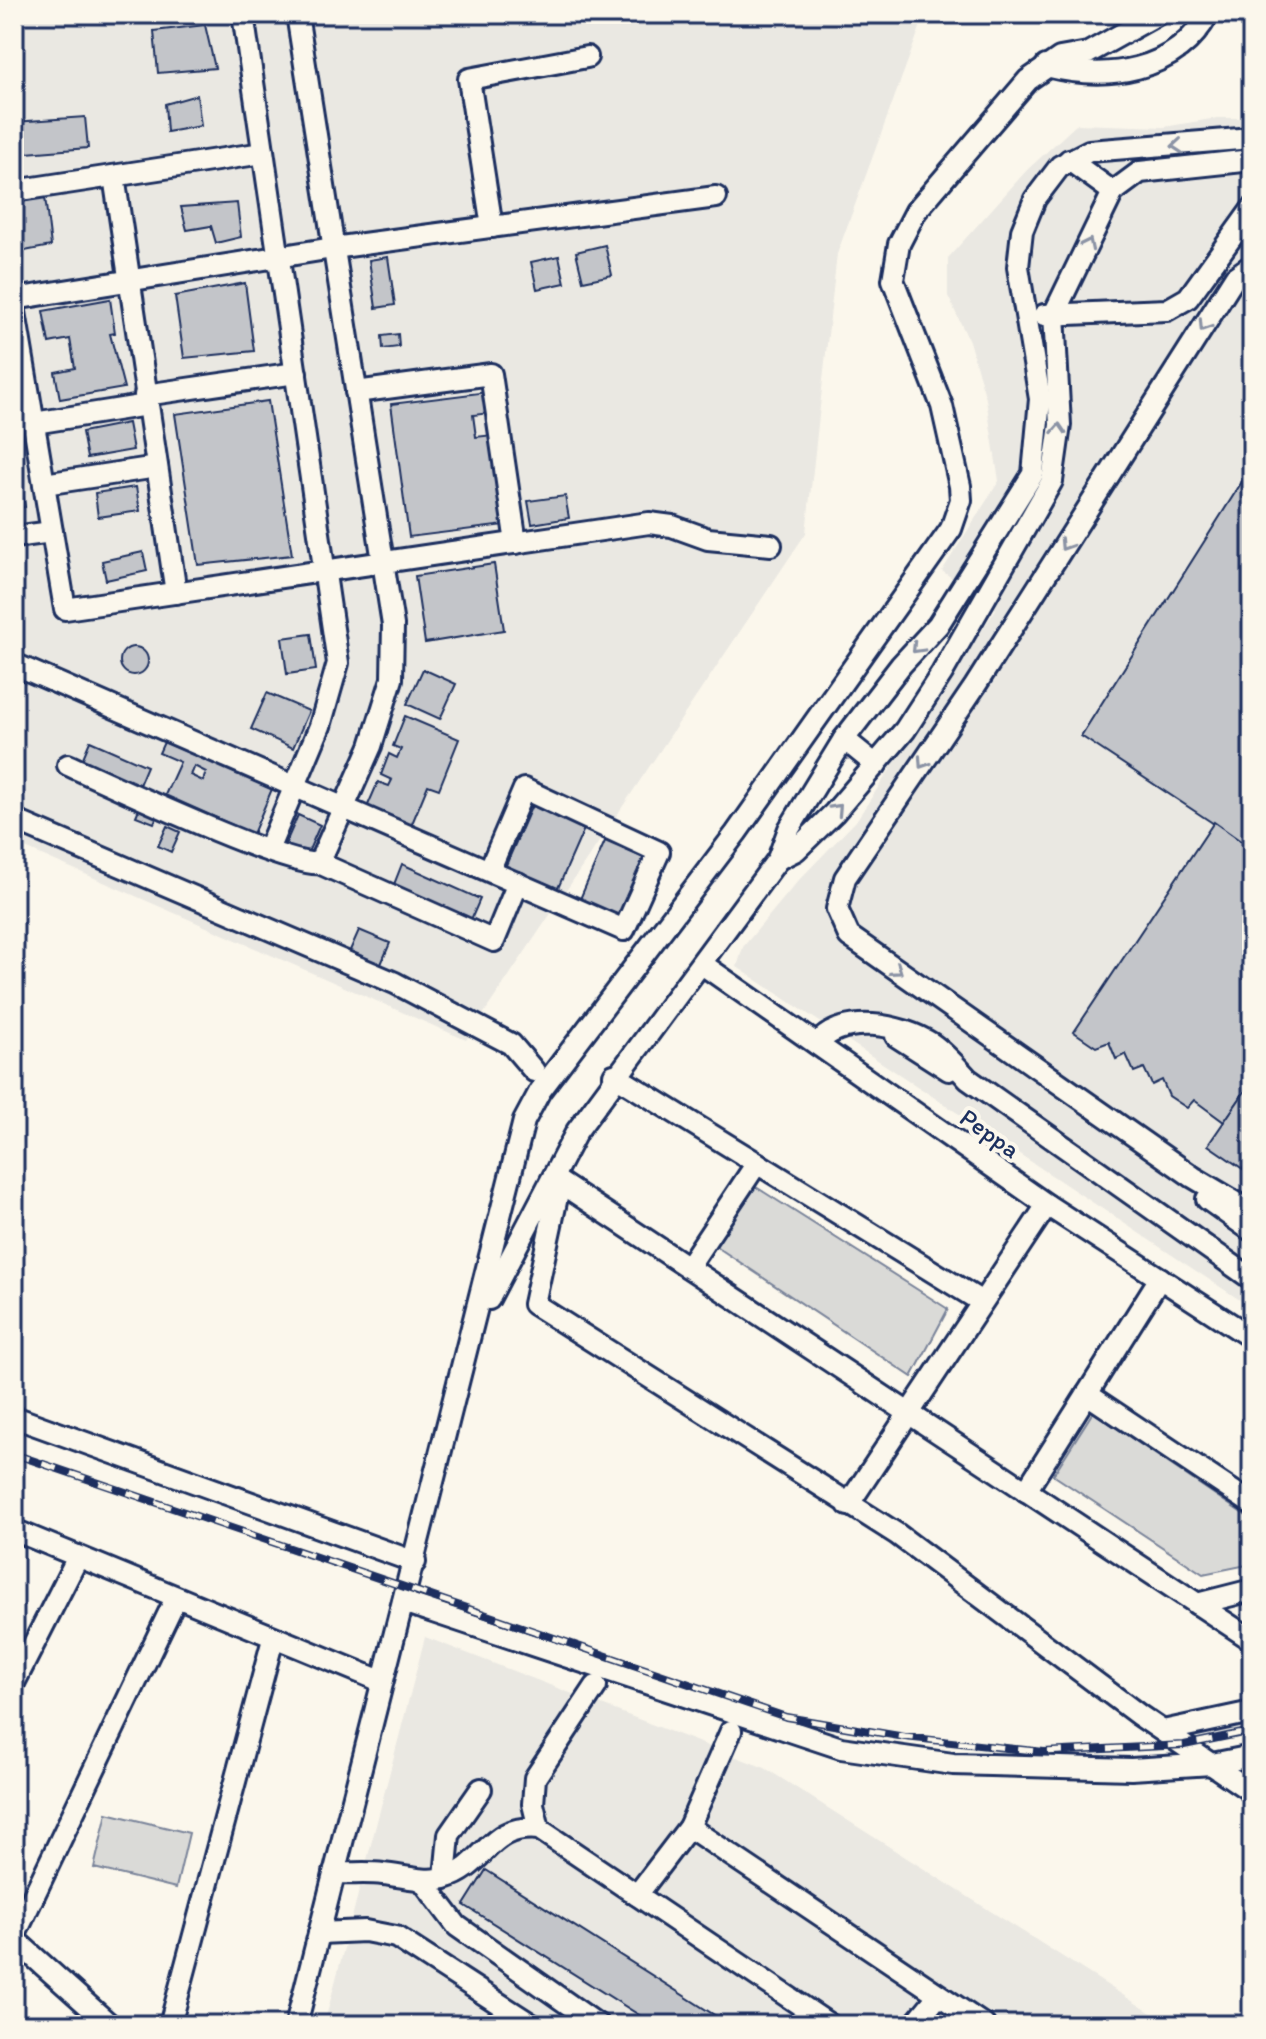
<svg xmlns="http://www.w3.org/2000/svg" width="1266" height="2039" font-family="Itim,sans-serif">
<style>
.built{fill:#eae8e2}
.green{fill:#dadad7;stroke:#7a849a;stroke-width:2}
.building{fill:#c3c5c9;stroke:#1b2f5e;stroke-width:2;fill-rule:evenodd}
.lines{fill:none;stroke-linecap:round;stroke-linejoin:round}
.minor-casing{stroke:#1b2f5e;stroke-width:26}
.minor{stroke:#fbf7ec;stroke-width:20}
.rail-casing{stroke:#1b2f5e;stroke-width:8}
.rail{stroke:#fbf7ec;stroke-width:5;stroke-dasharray:15;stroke-linecap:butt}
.oneway{stroke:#8b93a5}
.labels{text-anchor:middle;stroke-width:8;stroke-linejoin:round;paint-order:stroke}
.street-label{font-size:26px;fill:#1b2f5e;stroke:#fbf7ec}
</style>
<rect width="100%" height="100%" fill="#fbf7ec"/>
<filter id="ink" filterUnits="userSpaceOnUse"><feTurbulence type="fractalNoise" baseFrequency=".0125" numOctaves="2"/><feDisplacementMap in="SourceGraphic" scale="16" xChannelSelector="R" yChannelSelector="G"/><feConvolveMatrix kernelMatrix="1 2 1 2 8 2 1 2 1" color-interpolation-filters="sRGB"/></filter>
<g filter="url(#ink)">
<g class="built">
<polygon points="14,14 925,14 837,254 806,533 466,1040 14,843"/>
<polygon points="1217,118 1252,118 1252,1308 737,967 743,947 798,881 856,821 996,609 942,571 999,481 986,399 969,341 948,296 948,258 1027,170 1077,124 1164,127"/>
<polygon points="425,1637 765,1768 1170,2025 324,2025"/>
</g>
<g class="green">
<polygon points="756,1187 948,1309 912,1377 714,1245"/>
<polygon points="1093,1412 1252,1520 1252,1564 1203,1574 1053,1475"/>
<polygon points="107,1813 189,1833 176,1888 94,1868"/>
</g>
<g class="building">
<polygon points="205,25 215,68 158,73 154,31"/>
<polygon points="197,95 201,126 167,132 165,104"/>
<polygon points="85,117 88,148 14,154 14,122"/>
<polygon points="45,197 51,246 14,253 14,203"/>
<polygon points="237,203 241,237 216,243 211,226 187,230 181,207"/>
<polygon points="605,245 612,275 583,281 576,252"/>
<polygon points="559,256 565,283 537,289 531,262"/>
<polygon points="388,257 395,305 376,308 369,260"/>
<polygon points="245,283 254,351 184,358 175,296"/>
<polygon points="110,299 115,333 110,334 124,388 60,399 55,372 75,368 70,339 49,343 43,311"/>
<polygon points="398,334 399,347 383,349 382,336"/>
<polygon points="487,392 490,413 473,415 476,437 493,435 505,525 409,537 391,404"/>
<polygon points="268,401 292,555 198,565 175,414"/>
<polygon points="128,423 133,450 87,458 82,432"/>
<polygon points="14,441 25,507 14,509"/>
<polygon points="1252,466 1252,849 1081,736"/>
<polygon points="136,487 140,511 98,517 95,493"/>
<polygon points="565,496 569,518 532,524 528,501"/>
<polygon points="143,552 147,571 106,580 102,561"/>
<polygon points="494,564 504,630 425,643 415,576"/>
<polygon points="311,634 316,670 287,674 282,638"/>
<circle cx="134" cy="661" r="14"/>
<polygon points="423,669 456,684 440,719 407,704"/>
<polygon points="267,693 309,711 293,748 251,729"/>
<polygon points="405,716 459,739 439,789 428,785 409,831 365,812 378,782 389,786 392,780 381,775 389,754 397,758 401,749 393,746"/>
<polygon points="90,741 147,766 139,785 82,760"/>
<path d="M 164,742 L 272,789 L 253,834 L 165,795 L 180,762 L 159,753 ZM 194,766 L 206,772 L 203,781 L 190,775 Z"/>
<polygon points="141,804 159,812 154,823 136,816"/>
<polygon points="532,805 584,829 555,895 503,872"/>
<polygon points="298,815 320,825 306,857 284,847"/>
<polygon points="1214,822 1252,849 1252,1081 1224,1122 1194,1100 1187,1108 1169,1096 1162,1080 1152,1085 1144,1068 1134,1072 1126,1054 1116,1059 1109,1042 1096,1047 1074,1032"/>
<polygon points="167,826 180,832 171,852 158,846"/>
<polygon points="605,841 646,859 618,922 591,910 593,905 580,899"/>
<polygon points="402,864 480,899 470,922 393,887"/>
<polygon points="359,930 390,943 379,969 348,955"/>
<polygon points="1252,1081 1252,1156 1243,1169 1208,1145"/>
<polygon points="486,1870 730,2025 655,2025 464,1905"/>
</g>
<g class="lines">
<defs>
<g id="minor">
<polyline points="243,14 338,663 320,726 268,850"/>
<polyline points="297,14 393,625 392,679 371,746 319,863"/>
<path d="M 1046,66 C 1106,81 1176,73 1208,14"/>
<polyline points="1069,160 1113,192"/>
<polyline points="114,176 176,593"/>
<polyline points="14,191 263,153"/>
<polyline points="492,227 469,79 587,57"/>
<polyline points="1252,265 1235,277 975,686 845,878 837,909 849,936 1193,1177 1252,1212"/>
<polyline points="14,299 333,248 716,197"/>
<polyline points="14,306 65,609 649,523 672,526 708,539 771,545"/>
<polyline points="1044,315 1167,310 1188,298 1252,209"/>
<polyline points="356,392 491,374 516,543"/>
<polyline points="145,395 296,373"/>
<polyline points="34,423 147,405"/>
<polyline points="44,484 157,467"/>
<polyline points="14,537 52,532"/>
<polyline points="14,664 624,930 659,852 524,789 489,871"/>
<polyline points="844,739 876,765"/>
<path d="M 68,765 C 108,783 288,868 319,863 L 494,941 L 518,883"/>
<polyline points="14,820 395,983 511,1044 534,1071"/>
<polyline points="778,859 796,850 834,813 905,730 942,673 1052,481 1060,425 1054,314 1113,192 1140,172 1252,160"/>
<polyline points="702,964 1047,1205 1252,1338"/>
<polyline points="896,1036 949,1070"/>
<path d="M 817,1044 C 843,1013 901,1024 932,1044 C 945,1053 957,1067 968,1079 L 1252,1279"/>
<polyline points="614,1075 982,1302"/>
<polyline points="553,1178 1252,1640"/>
<polyline points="560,1183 534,1304 897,1534 1139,1715 1252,1792"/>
<polyline points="1207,1199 1252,1231"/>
<polyline points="688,1267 757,1163"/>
<polyline points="489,1299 577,1131 778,859 789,829 844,739 901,665 938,625 1033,474 1040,399 1018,267 1022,231 1035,199 1060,166 1089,151 1252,138"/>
<polyline points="1087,1394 1252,1504"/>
<polyline points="14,1417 415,1562"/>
<polyline points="1026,1491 1160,1278"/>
<polyline points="848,1505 1047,1205"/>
<polyline points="14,1530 381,1681"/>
<polyline points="403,1602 841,1748 953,1764 1131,1769 1212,1764 1252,1756"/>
<polyline points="1197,1604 1252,1590"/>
<polyline points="14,1683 78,1557"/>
<polyline points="1163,1731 1252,1712"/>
<polyline points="689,1827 984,2025"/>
<polyline points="539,1829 533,1804 535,1778 596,1686"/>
<path d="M 334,1873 C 350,1874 367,1872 383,1874 C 404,1876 424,1883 445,1878 C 487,1866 487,1824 539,1829 L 830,2025"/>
<polyline points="445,1877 449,1835 481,1789"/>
<polyline points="422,1880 457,1926 598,2025"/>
<polyline points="637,1895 689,1827 731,1731"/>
<polyline points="319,1933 365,1931 396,1937 532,2025"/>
<polyline points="14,1937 176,1598"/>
<polyline points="14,1939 110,2025"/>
<polyline points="170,2025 273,1639"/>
<polyline points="296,2025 524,1121 540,1091 736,833 951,529 961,500 960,486 942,406 893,280 899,244 916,211 1028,80 1060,58 1088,53 1158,14"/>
<polyline points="914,2025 938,1996"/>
</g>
</defs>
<use href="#minor" class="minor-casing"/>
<use href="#minor" class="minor"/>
<defs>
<polyline id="rail" points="14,1454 786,1717 905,1737 1044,1752 1184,1745 1252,1731"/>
</defs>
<use href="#rail" class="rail-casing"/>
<use href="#rail" class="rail"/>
</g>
<defs><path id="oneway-chevron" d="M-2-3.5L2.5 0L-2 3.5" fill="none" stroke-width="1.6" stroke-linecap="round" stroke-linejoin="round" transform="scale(2)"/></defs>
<g class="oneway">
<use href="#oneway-chevron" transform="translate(1177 146) rotate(175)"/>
<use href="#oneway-chevron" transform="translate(1088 244) rotate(-64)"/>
<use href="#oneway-chevron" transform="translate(1204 326) rotate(123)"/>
<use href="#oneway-chevron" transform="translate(1059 429) rotate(-87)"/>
<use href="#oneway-chevron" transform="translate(1065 545) rotate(123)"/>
<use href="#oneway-chevron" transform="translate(917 648) rotate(134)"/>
<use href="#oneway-chevron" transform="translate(923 763) rotate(124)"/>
<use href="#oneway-chevron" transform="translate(837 809) rotate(-47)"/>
<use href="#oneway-chevron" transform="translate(897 970) rotate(35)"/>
</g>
</g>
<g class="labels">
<g class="street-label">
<text transform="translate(990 1133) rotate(35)" y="9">Peppa</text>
</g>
</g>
<rect width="1266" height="2039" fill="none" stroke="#fbf7ec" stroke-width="48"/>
<rect x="24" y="24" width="1218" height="1991" fill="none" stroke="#1b2f5e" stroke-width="3" filter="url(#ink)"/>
</svg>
